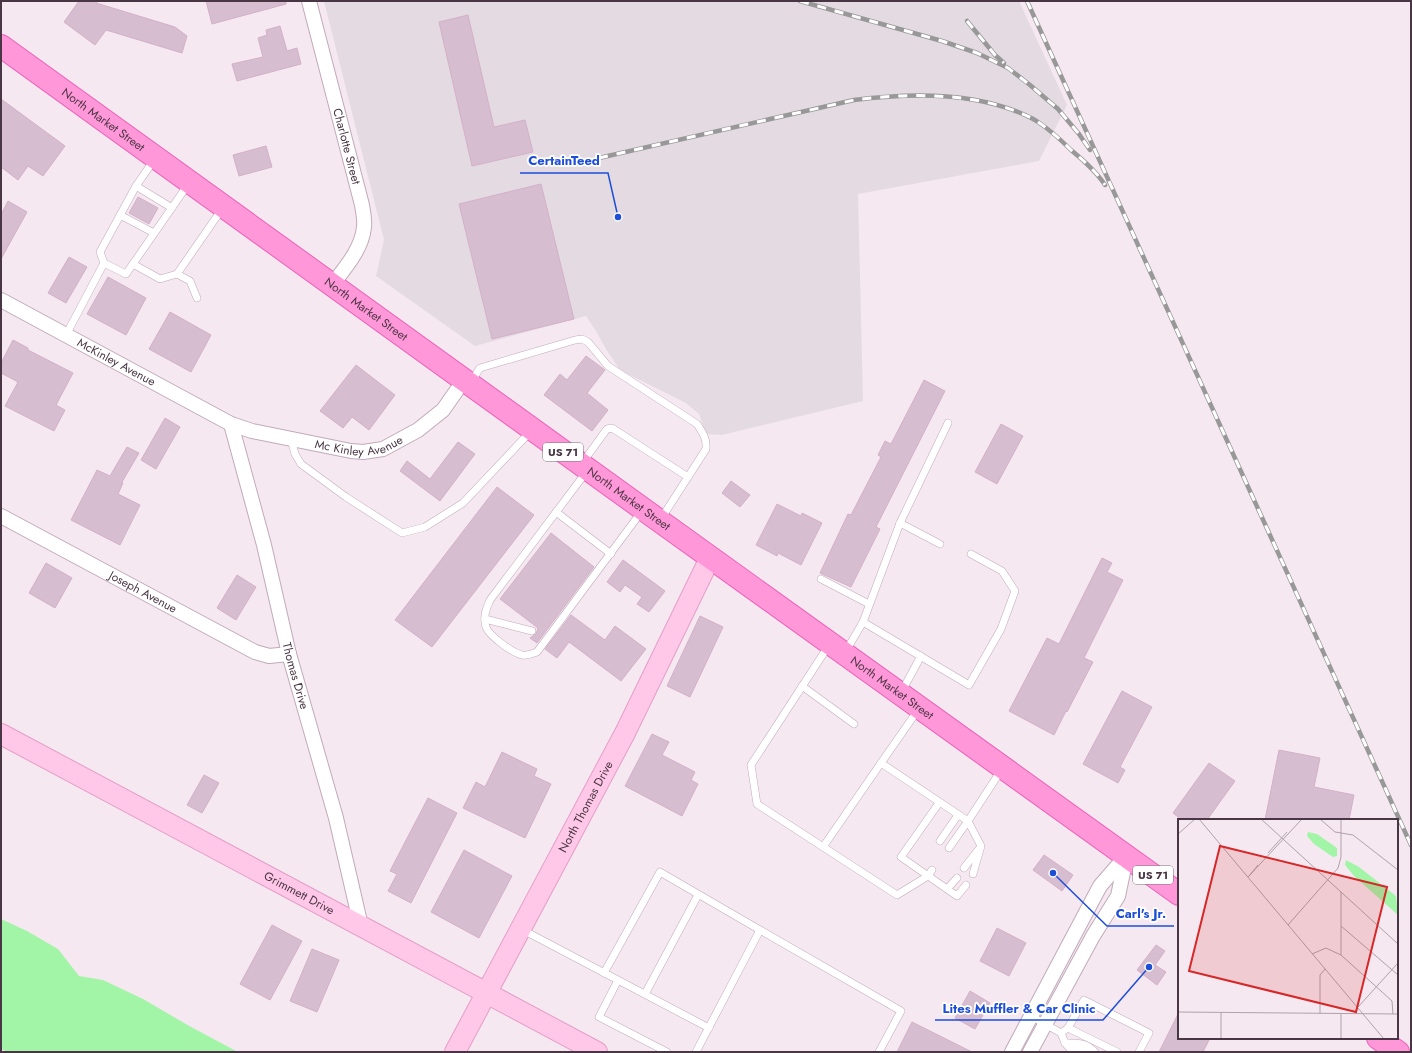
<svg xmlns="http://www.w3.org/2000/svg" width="1412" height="1053" font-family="Jost,sans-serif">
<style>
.industrial{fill:#e4dae2}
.water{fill:#a2f5a7}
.building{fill:#d7bdd0;stroke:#d3b0c9}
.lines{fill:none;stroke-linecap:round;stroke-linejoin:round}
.lane-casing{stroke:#c1aaba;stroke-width:8}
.street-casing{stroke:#c1aaba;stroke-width:16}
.secondary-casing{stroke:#e49ec8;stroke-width:22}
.primary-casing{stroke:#eb61b9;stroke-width:24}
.lane{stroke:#fff;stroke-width:7}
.street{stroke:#fff;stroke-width:14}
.secondary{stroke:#ffc8e8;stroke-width:20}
.primary{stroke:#ff97d8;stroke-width:22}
.rail-casing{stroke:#989898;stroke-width:4.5}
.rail{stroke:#fff;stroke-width:3;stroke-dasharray:9;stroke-linecap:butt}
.labels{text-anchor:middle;stroke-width:3.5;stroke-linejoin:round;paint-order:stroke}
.shield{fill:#fff;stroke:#80727c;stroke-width:1}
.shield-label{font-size:11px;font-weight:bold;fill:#493644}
.street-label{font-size:12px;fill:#493644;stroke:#fff}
.inset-road{fill:none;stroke:#b0a1ab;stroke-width:1}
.view{fill:#d62828;fill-opacity:0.15;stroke:#d62828;stroke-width:2}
.inset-edge{fill:none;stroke:#493644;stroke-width:2}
.leader{fill:none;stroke:#1d4ed8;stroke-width:1.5}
.callout-dot{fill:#1d4ed8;stroke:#fff;stroke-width:1.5}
.callout-label{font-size:13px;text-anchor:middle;font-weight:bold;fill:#1d4ed8;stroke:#fff;stroke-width:3.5;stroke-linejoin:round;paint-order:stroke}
</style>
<rect width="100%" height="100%" fill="#f5e8f0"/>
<polygon class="industrial" points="324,1 1019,1 1067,105 1039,161 858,194 863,401 722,435 706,434 699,414 686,403 620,370 606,349 596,331 586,316 475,346 376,276 384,240"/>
<polygon class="water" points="1,919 27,931 58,949 79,976 103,980 143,999 191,1027 238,1052 8,1052 1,1049"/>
<g class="building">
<polygon points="79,1 97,1 96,3 175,27 187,36 182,53 106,30 95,45 64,22"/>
<polygon points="206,1 286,1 286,4 212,24"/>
<polygon points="468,15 494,127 525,120 533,152 472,166 439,22"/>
<polygon points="280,26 287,51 297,48 301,64 237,81 232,64 263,57 258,38 267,35 266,30"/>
<polygon points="1,99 65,146 43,176 28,166 18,180 1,167"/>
<polygon points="266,146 272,167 239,176 233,155"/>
<polygon points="541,184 574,319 492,339 459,204"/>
<polygon points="138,197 158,208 149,224 129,213"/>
<polygon points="8,201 27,212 1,259 1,215"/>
<polygon points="69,257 87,267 66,303 48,293"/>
<polygon points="108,277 146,298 126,335 87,314"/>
<polygon points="170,312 211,335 191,372 149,349"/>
<polygon points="13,340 28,348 28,350 73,373 56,405 65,410 54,431 5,406 18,382 1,373 1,363"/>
<polygon points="586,356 605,370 587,393 608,410 592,431 544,395 560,374 567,380"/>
<polygon points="356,365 395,395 369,430 352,417 343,428 320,411"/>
<polygon points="924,380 945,391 876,527 880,529 851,587 820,573 848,514 851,515 881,457 878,455 885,441 891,444"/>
<polygon points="165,418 180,427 156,469 141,460"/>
<polygon points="1001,424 1023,436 997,484 975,472"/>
<polygon points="458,442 475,454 440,501 400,471 407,461 430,479"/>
<polygon points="127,447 139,453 122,482 123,483 118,494 140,505 120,545 71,520 97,470 110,476"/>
<polygon points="731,481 750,495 740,507 722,493"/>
<polygon points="497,487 534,515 432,647 395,620"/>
<polygon points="777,504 801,516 802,513 822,523 801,565 778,553 777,556 756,545"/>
<polygon points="551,533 594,567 537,643 530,638 536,634 538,628 500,599"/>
<polygon points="1102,558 1112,563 1107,572 1123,580 1084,658 1093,662 1067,712 1066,711 1054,735 1009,711 1047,638 1059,644"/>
<polygon points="623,560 665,591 649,612 637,604 642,597 625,585 620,592 607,582"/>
<polygon points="46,563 72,578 55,608 29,593"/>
<polygon points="237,575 256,587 236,620 217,608"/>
<polygon points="571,615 605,640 615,626 646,649 621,681 569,642 557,658 545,649"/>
<polygon points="700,616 723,627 690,697 667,686"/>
<polygon points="1122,691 1152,707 1120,767 1125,770 1118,783 1083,764"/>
<polygon points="652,734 669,742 662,755 695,772 691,780 698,784 682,816 625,786"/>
<polygon points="1279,750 1320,758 1314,787 1354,795 1349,820 1265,820"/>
<polygon points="502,752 537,769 534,776 551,784 525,838 463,808 476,782 485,787"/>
<polygon points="1209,763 1235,781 1207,820 1182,820 1173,813"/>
<polygon points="204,775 219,783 202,813 187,805"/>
<polygon points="428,798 457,813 411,903 388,891 397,874 390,871"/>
<polygon points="464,850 512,876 479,938 431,912"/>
<polygon points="1044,855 1073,875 1062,891 1033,870"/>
<polygon points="272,925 302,941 270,1000 240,984"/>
<polygon points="997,928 1026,943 1009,976 980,961"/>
<polygon points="1156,945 1165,951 1155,965 1166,972 1157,985 1137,970"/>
<polygon points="312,949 339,960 317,1012 290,1001"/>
<polygon points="970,991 990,1003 975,1029 955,1018"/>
<polygon points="1179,1012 1179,1038 1210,1038 1203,1052 1159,1052"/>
<polygon points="912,1022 972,1052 897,1052"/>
</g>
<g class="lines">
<defs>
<g id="lane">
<polyline points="136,186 172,208"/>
<polyline points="120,215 154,233"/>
<polyline points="104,263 126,274 189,183"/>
<polyline points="133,264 160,279 177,274 222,209"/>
<polyline points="177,274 190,281 197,298"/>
<polyline points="66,335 104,263 100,252 136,186 154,160"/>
<path d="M 471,382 L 480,368 L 575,340 L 582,339 L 588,342 L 608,366 L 697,424 C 703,433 707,439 706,449 L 661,519"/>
<polyline points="948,423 900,523 863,622 969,685 1001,629 1015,591 1002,571 971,554"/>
<polyline points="291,439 295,454 301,464 346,497 402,533 425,527 463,503 531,431"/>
<polyline points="583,462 607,429 612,428 688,477"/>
<path d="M 587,471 L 490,600 C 486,609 483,617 486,627 C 489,636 513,653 522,655 C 528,656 532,654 537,652 L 642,511"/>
<polyline points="556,512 611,554"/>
<polyline points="900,523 940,544"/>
<polyline points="821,579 869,604"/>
<polyline points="485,619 532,631"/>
<polyline points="829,645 751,765 757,804 897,895 928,876 932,870"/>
<polyline points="846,651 863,622"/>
<polyline points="802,686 854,724"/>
<polyline points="902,691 921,656"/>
<polyline points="918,710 881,763 968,821 1002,769"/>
<polyline points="939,803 901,857 957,896 966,885"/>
<polyline points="940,841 958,815"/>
<polyline points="823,847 881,763"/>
<polyline points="949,848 968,821 981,846 973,874"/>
<polyline points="964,868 979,849"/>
<polyline points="947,889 957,878"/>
<polyline points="521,929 709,1028"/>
<polyline points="604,973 660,872 760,930"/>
<polyline points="618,980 599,1017 667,1052"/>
<polyline points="645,994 698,895"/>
<polyline points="1031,1016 1061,1033 1065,1043 1073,1052"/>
<polyline points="1068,1028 1117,1052"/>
<polyline points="1061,1033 1068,1028 1084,1000 1149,1033 1139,1052"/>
<path d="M 1065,1043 C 1077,1043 1086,1042 1095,1052"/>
<polyline points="1069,1044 1087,1052"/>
<polyline points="696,1052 760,930 901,1011 879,1052"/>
</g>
<g id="street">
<path id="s1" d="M 309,1 L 362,205 C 363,212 365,220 364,227 C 362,249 345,268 332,285"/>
<path id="s2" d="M 1,300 L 231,424 L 252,431 L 351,451 L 363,452 L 383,449 L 418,430 L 443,410 L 464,380"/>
<path id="s3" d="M 231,424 L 264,545 L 289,654 L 336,818 L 361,926"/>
<path id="s4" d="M 1,516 L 255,652 L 269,656 L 289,654"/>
<polyline points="1012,1052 1100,886 1126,856"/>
<polyline points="1030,1052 1093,936 1118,896 1126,858"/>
</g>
<g id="secondary">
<path id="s5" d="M 1,734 L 597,1052"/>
<path id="s6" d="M 455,1052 L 625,733 L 710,558"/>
</g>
<g id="primary">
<path id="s7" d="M 1,46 L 643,509 L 1179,894"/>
<polyline points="1378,1038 1398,1052"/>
</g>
</defs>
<use href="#lane" class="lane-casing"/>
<use href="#street" class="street-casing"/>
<use href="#secondary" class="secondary-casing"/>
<use href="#primary" class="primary-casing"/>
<use href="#lane" class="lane"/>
<use href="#street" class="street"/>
<use href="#secondary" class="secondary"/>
<use href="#primary" class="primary"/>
<defs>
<g id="rail">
<polyline points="800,1 942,41 977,53 1008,68 1030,85 1058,109 1079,134 1090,150"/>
<polyline points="1027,1 1411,845"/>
<polyline points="967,21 995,55 1004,63"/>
<path d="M 599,158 L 854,100 C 908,93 975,92 1025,115 C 1029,117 1034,119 1038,122 C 1050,130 1061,140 1071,150 C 1083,160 1096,171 1105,185"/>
</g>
</defs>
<use href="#rail" class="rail-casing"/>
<use href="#rail" class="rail"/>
</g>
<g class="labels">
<g class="shield">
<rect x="543" y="443" width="40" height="18" rx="3"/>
<rect x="1133" y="866" width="40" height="18" rx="3"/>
</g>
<g class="shield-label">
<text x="563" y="456">US 71</text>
<text x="1153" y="879">US 71</text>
</g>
<g class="street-label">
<text dy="4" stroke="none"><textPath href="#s7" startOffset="126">North Market Street</textPath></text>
<text dy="4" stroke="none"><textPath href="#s1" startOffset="150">Charlotte Street</textPath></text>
<text dy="4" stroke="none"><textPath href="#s7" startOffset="450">North Market Street</textPath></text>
<text dy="4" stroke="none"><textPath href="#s2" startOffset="131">McKinley Avenue</textPath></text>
<text dy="4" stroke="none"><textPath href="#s2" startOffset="393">Mc Kinley Avenue</textPath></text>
<text dy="4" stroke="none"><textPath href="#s7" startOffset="774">North Market Street</textPath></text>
<text dy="4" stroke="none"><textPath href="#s4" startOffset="161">Joseph Avenue</textPath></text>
<text dy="4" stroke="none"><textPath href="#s3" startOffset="260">Thomas Drive</textPath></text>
<text dy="4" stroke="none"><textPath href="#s7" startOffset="1098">North Market Street</textPath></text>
<text dy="4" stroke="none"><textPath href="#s6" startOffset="278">North Thomas Drive</textPath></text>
<text dy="4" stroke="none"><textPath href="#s5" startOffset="338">Grimmett Drive</textPath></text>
</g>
</g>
<g transform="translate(1178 819)">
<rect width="220" height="220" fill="#f5e8f0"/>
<path d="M 130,13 L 139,15 L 159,29 L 159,37 L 155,38 L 136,25 L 129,17 ZM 168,41 L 181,48 L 218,77 L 220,96 L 176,57 L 167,46 Z" fill="#a2f5a7"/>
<path class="inset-road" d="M 21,0 L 206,220M 83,0 L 220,125M 142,0 L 157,13 L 175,16 L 220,51M 0,15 L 17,0M 90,34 L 109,13M 71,57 L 80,46M 70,58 L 124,0M 163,73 L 163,136M 110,106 L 160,49 L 163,38 L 163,0M 163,107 L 220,156M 134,135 L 148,129 L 163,136 L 214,182 L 215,195M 180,188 L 220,144M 0,193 L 220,195M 43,193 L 43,220M 142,195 L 142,156 L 147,150M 163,195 L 163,220"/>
<path class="view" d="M 42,27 L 209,68 L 178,193 L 11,152 Z"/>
<rect width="220" height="220" class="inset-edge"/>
</g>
<path class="leader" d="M618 217L608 173H520M1053 873L1107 926H1174M1149 967L1103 1020H935"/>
<g class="callout-dot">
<circle cx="618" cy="217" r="4"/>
<circle cx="1053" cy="873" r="4"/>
<circle cx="1149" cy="967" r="4"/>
</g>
<g class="callout-label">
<text x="564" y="165">CertainTeed</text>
<text x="1141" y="918">Carl's Jr.</text>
<text x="1019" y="1013">Lites Muffler &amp; Car Clinic</text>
</g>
<rect width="1412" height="1053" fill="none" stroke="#493644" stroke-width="4"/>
</svg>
